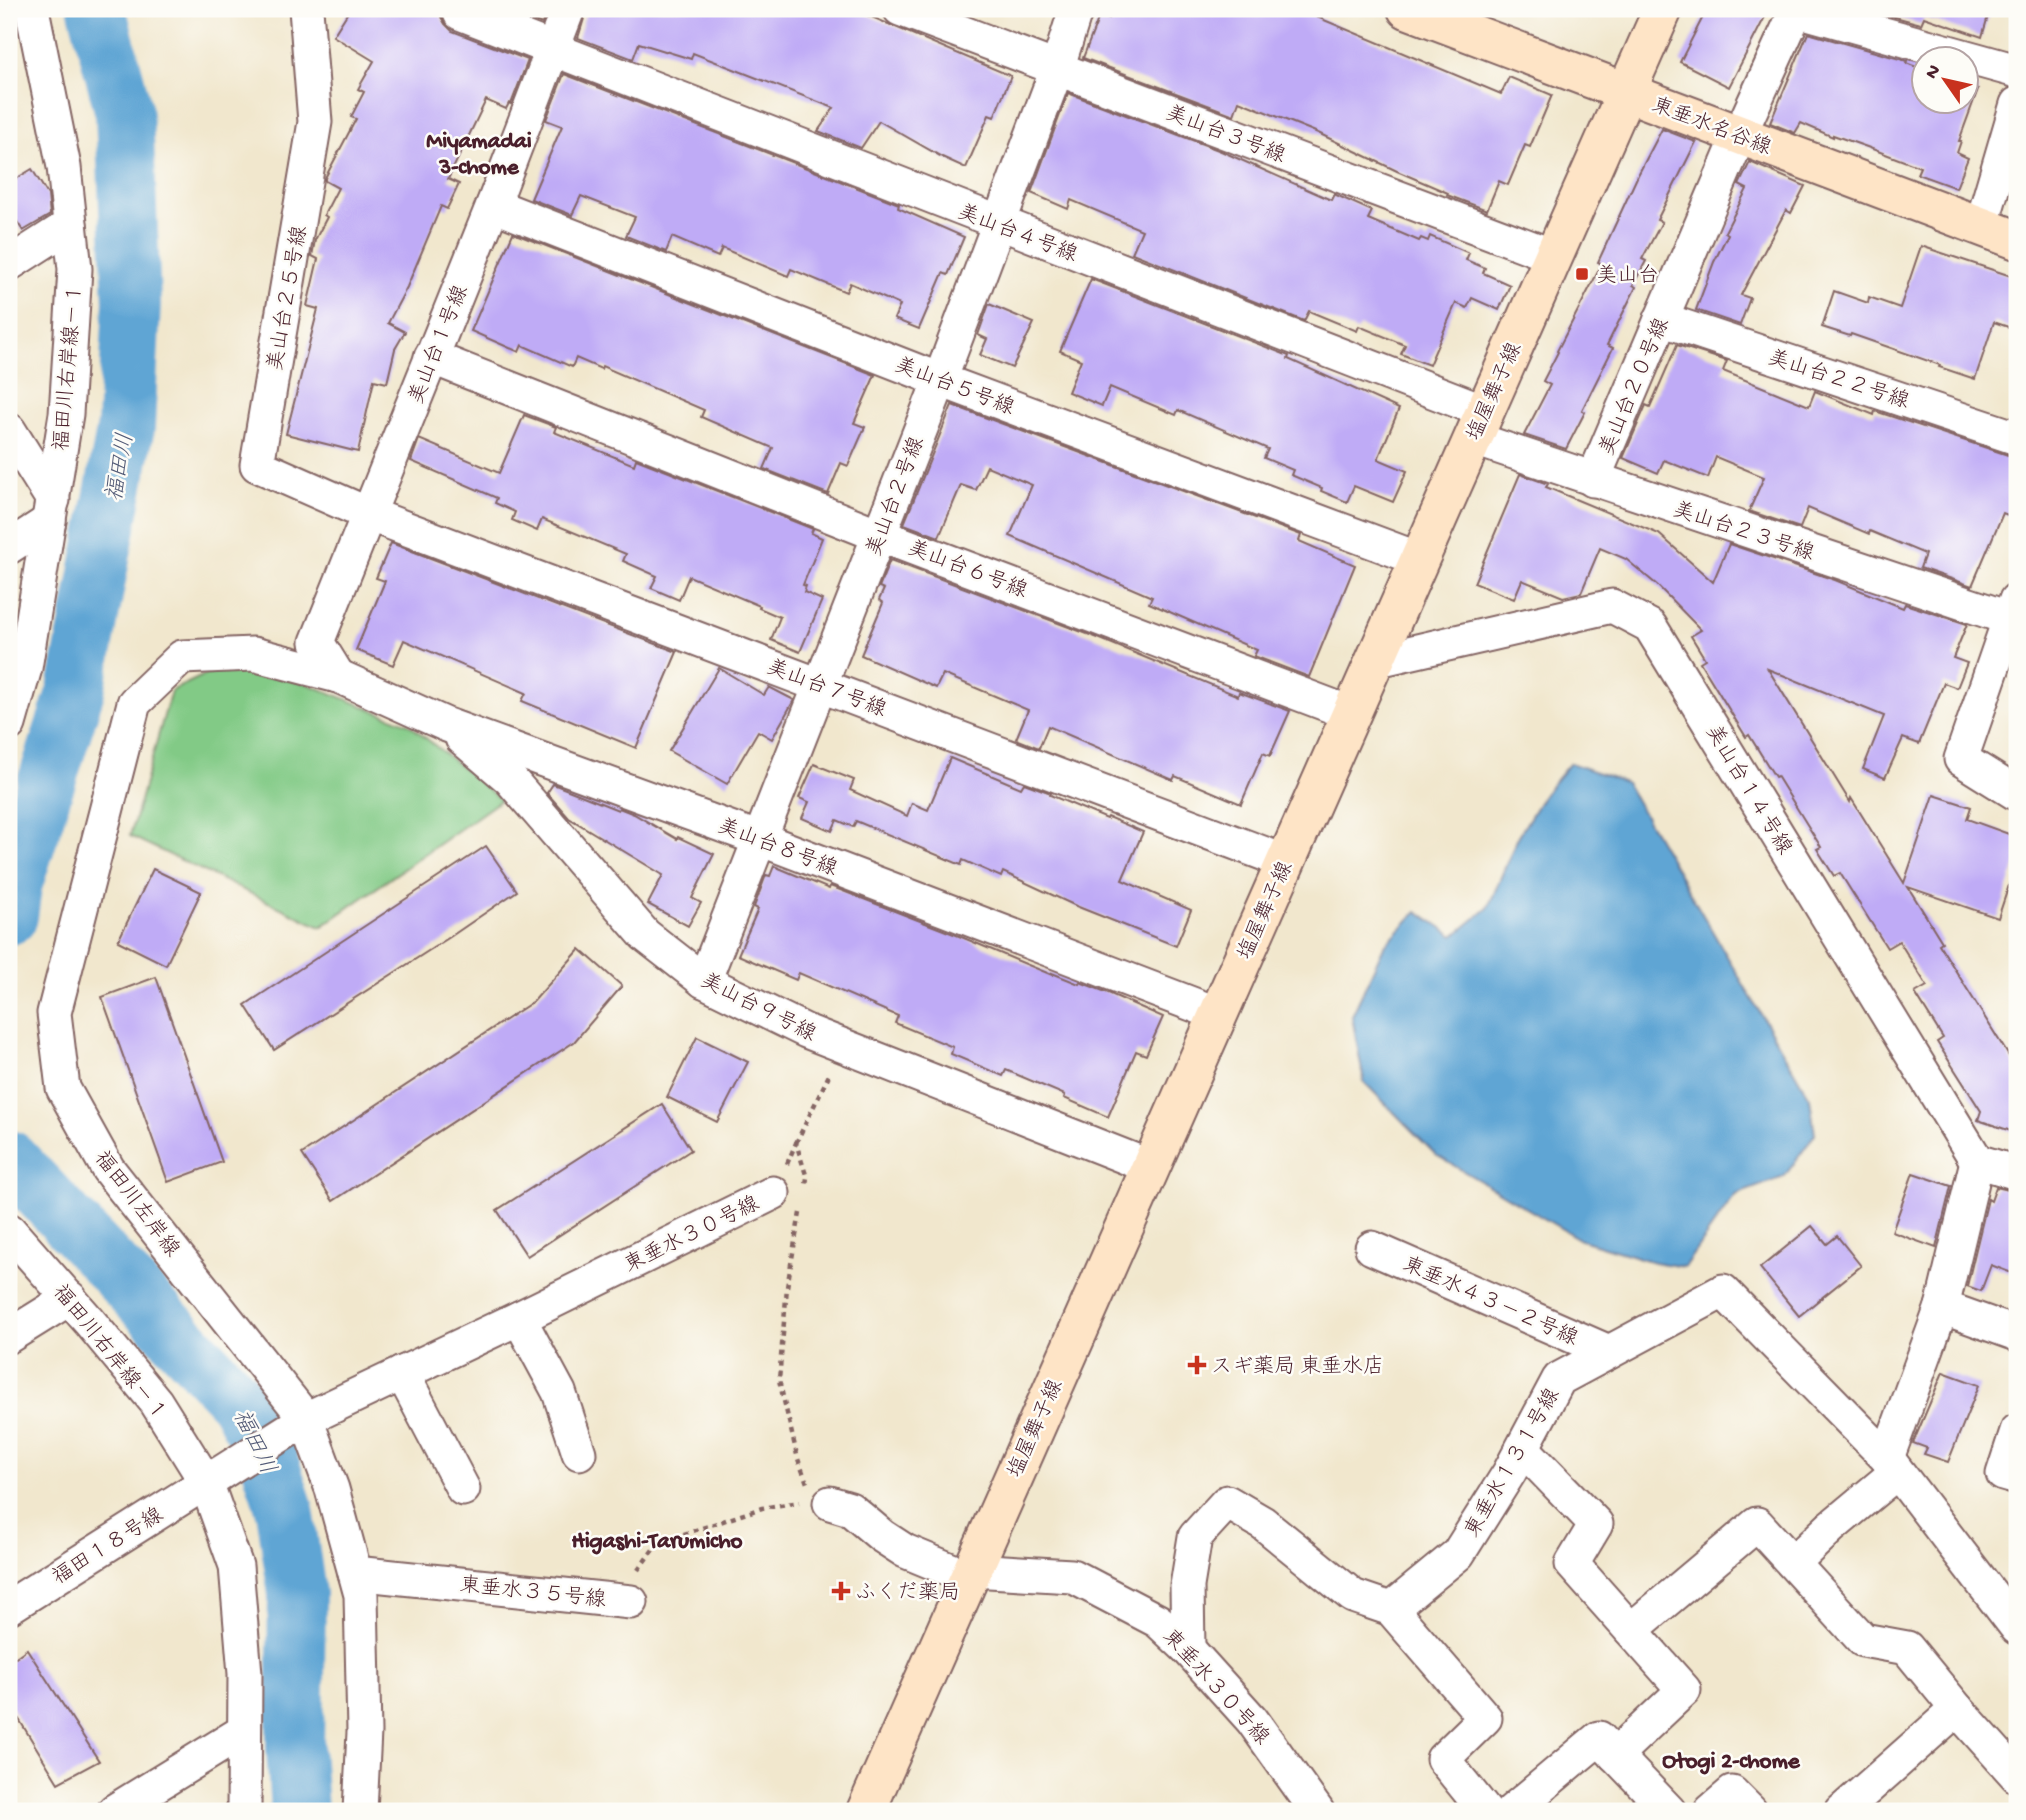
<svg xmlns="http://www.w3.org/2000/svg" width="2026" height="1820" font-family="'Gochi Hand','Klee One',sans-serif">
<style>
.green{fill:#82ca86;stroke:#667458;stroke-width:2}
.water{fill:#5ea5d4;stroke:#546280;stroke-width:2}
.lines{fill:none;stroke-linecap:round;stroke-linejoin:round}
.river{stroke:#5ea5d4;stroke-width:58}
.building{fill:#bfabf6}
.street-casing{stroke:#846564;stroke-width:37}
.secondary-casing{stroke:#846564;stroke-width:42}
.path{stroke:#846564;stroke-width:4.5;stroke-dasharray:5 5;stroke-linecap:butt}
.street{stroke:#fff;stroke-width:33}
.secondary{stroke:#fee4c6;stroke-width:38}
.poi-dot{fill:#c8321e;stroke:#fdfcf7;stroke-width:2.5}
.labels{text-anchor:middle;stroke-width:5;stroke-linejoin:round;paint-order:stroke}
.street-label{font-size:21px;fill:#4a1f2b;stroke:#fdfcf7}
.poi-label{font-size:21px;fill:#4a1f2b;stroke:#fdfcf7;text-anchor:start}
.neighbourhood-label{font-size:23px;font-weight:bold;fill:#4a1f2b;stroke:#fdfcf7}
.water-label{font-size:23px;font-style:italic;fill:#535b77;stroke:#fdfcf7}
</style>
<rect width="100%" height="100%" fill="#fdfcf7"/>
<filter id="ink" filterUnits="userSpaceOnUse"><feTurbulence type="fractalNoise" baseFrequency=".0143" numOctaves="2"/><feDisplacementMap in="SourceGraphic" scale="14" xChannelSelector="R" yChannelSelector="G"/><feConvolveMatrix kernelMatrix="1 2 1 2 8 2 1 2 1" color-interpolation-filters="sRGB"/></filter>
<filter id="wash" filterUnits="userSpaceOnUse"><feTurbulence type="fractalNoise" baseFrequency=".00686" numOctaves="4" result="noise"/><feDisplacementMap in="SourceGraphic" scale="28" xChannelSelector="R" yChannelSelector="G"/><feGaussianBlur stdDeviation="1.57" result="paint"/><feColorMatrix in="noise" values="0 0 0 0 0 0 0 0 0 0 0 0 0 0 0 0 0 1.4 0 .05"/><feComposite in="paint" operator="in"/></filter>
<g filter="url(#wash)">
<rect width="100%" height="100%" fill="#f1e7cd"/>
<polygon class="green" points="223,666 305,683 409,724 501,800 321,927 130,836 171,691"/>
<polygon class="water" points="1570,763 1625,782 1810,1098 1815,1134 1784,1177 1735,1195 1684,1267 1654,1262 1581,1240 1436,1155 1364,1082 1352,1016 1384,946 1417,911 1454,936 1488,908 1517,839 1544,794"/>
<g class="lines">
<g class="river">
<polyline points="9,916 13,886 76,690 126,426 132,302 124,113 97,9"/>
<polyline points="9,1159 237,1400 266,1451 285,1510 297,1594 295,1748 299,1811"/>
</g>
</g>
<g id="blocks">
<g class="building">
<polygon points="350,9 442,9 441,17 445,24 452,31 528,60 511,104 509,103 506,109 486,100 448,179 459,184 447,209 441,206 407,287 388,323 405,332 395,349 387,383 374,380 358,452 286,434 318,309 307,306 318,259 312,256 315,240 327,217 324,215 338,188 325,181 325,178 356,119 351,117 364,92 358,89 374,61 333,36"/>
<polygon points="502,9 547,9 542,24"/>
<polygon points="587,9 853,9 1011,76 994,117 989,115 966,168 942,157 879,121 861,148 818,131 834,108 693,53 691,59 639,43 633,59 578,38"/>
<polygon points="1113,9 1315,9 1312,15 1501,94 1509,77 1552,95 1530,147 1525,145 1508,185 1499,181 1487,210 1447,195 1448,193 1397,171 1318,133 1239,101 1234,115 1083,58 1100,14 1109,18"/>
<polygon points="1707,9 1769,9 1729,87 1680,62"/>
<polygon points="1865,9 1990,9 1982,37 1924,17 1921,24"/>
<polygon points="1808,33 1907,61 1906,63 1924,70 1924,102 1966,102 1966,85 1978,89 1959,141 1961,141 1957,153 1968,158 1956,188 1917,174 1920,167 1867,147 1833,135 1833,137 1801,123 1795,133 1770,123"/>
<polygon points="564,74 899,204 898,208 964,237 948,275 943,273 919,329 894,319 900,305 850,283 846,292 791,269 788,276 722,248 718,257 672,237 666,252 626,236 635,217 581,196 572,215 531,199 562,126 546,120"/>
<polygon points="1068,93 1221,151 1331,200 1334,194 1372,211 1368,219 1419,241 1421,238 1428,241 1430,236 1469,253 1466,260 1485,268 1483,273 1510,285 1499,310 1472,298 1467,308 1456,303 1429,365 1401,354 1405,345 1359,326 1357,331 1309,311 1304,321 1132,253 1142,230 1071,200 1068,209 1031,193"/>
<polygon points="1662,129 1696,142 1657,220 1662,222 1642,259 1646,261 1633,285 1636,287 1607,345 1613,348 1582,410 1585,412 1566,449 1524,435 1550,385 1543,381 1558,352 1557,351 1602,264 1598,262 1638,175"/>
<polygon points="1750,162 1805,186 1791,213 1786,210 1741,295 1750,298 1740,325 1696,310 1714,262 1728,234 1725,232 1747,189 1739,185"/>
<polygon points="32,169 48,195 50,215 23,231 9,209 9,183"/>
<polygon points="513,233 875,375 854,423 865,427 848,466 841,463 828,494 764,469 773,448 701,417 704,410 602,366 601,369 576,358 572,367 522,345 519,352 471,331"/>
<polygon points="1921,246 2017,278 2017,330 1994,322 1975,379 1939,367 1940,365 1851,334 1850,336 1822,327 1834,291 1868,303 1869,297 1900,308"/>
<polygon points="1091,279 1289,356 1288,359 1399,409 1378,459 1407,471 1393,502 1354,486 1347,502 1321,491 1322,488 1291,475 1293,470 1264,458 1268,449 1178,410 1176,415 1110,387 1102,406 1068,392 1081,360 1060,351"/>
<polygon points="989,304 1034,323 1012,368 980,355 987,339 978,335"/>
<polygon points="1677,345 1727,361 1723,371 1809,406 1815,391 1874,415 1875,411 2017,458 2017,519 2003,513 1972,586 1920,568 1925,554 1870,531 1869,534 1808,508 1800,528 1749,511 1764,477 1716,457 1708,478 1664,460 1658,473 1623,458 1646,405 1650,407"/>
<polygon points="952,405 1301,535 1299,541 1355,565 1309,677 1254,656 1257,650 1149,603 1152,597 1010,536 1032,485 987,466 976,490 961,485 939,537 904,524"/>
<polygon points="524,415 556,427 554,432 634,465 636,459 813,529 811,533 822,538 803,585 806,586 804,592 822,600 800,652 771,640 780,617 759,608 760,606 689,576 679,600 651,588 657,576 623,561 626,554 542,519 537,531 512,520 515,512 495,503 497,498 411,461 419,439 499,473"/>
<polygon points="1520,474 1548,484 1546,487 1659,534 1713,582 1729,544 1835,580 1903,608 1905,604 1967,624 1953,658 1967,663 1957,688 1944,683 1919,744 1903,738 1885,778 1863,769 1884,716 1768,669 1850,802 1851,798 1904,883 1934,795 1971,807 1967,819 2017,837 2017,861 1998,918 1908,887 1942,942 1939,944 2017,1069 2017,1133 1978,1120 1981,1111 1937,1042 1943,1038 1915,993 1927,986 1899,941 1887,948 1840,873 1834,876 1817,849 1821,847 1777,776 1775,777 1749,735 1746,737 1700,662 1705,659 1691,636 1701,630 1657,585 1626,559 1600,548 1581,593 1563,597 1522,580 1514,599 1474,583"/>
<polygon points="391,543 677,652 636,748 522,701 526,693 404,640 393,665 356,650 385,581 376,578"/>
<polygon points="890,560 1098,638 1238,696 1239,692 1290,711 1270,756 1263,753 1241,804 1175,776 1173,780 1048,726 1039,748 1016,739 1028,710 943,674 936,688 861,655 883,603 879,600 884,589 879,587"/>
<polygon points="719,668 764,695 769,687 794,700 772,739 758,731 727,784 669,751"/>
<polygon points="950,758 1021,788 1024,783 1051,793 1050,795 1107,819 1108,817 1143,832 1122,880 1191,910 1176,946 1076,906 1003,872 1001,877 963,860 961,865 856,821 853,827 837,820 832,831 802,818 809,802 799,798 814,764 854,780 850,790 907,816 912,803 928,810"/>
<polygon points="553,784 618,810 619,808 634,814 677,839 678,837 714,854 692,898 701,903 688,926 648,904 663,875 569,818 547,793"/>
<polygon points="486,846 517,891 450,937 274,1050 245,1005"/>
<polygon points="774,866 829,889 830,886 959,936 1052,975 1052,973 1079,984 1080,982 1106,992 1163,1017 1146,1055 1136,1051 1108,1117 1064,1098 1065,1095 1006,1070 1003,1076 951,1054 953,1047 895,1023 898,1016 799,973 796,980 738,955 758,909 754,907 766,875 770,876"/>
<polygon points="153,869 201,892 166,965 118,941"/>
<polygon points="580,949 622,986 574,1042 333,1201 302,1154 534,1001"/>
<polygon points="156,977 222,1162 168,1182 102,997"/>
<polygon points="697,1037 748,1062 717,1122 667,1097"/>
<polygon points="662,1104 691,1150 527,1256 497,1210"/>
<polygon points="1913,1173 1951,1186 1936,1248 1892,1232"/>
<polygon points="1996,1187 2017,1192 2017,1275 1991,1265 1981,1291 1967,1286 1988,1199 1991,1201"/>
<polygon points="1812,1226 1827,1244 1837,1236 1861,1266 1799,1316 1760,1268"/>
<polygon points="1943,1372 1979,1385 1948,1462 1924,1454 1927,1448 1913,1443"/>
<polygon points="27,1649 99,1761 58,1783 9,1703 9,1662"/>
</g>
</g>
</g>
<g filter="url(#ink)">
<use href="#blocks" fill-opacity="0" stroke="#846564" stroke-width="2"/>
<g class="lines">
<defs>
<g id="street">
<polyline points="306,9 315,122 257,465 368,514 1286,862"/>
<polyline points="900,9 1553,256"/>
<polyline points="1797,10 2017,71"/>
<polyline points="460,13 1484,411"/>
<polyline points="493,205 940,380 1419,559"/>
<polyline points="1981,227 2017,104"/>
<polyline points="9,264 70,225"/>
<polyline points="1661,319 2017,438"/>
<polyline points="431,357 879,535 1350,713"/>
<polyline points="9,430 53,500"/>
<polyline points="1472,438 2017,621"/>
<polyline points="1593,480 1739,136 1797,9"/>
<polyline points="9,547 49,521"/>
<polyline points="2016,600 1961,759 2017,794"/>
<polyline points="1374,661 1612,606 1650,626 1977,1161 2017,1173"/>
<polyline points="338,676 317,642 493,205 568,9"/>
<polyline points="9,724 25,668 66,414 75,269 64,167 32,9"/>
<polyline points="462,738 510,779 645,935 704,981 806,1031 1151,1167"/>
<polyline points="704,981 940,380 1057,69 1076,9"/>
<polyline points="1977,1161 1942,1307 2017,1334"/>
<polyline points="9,1230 89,1321 156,1402 206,1482 236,1566 245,1674 244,1811"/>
<polyline points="1372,1248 1609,1352"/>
<polyline points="519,1318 559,1392 579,1453"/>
<polyline points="9,1336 70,1298"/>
<polyline points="402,1373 463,1489"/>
<polyline points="2017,1431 2003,1474 2017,1478"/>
<polyline points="1523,1449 1596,1524 1572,1564 1684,1690 1615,1755"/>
<polyline points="1887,1458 2017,1628"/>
<polyline points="830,1503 850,1509 882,1536 905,1551 968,1577"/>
<polyline points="1793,1563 1831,1527 1897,1472"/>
<polyline points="972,1570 1072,1576 1158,1621 1188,1649 1252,1720 1317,1811"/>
<polyline points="355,1573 631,1602"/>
<polyline points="9,1607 306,1419 519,1318 773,1193"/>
<polyline points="1391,1609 1485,1718 1443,1759 1485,1811"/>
<polyline points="1631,1630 1757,1524 1863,1640 1907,1648 1957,1709"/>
<polyline points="1188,1649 1187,1586 1195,1537 1227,1502 1263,1523 1353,1596 1391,1609 1458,1554 1509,1473 1559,1379 1723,1291 1887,1458 1942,1307"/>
<polyline points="114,1811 244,1731"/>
<polyline points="360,1811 364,1732 361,1595 332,1489 306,1419 108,1169 63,1088 54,1013 134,703 182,657 253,654 338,676 447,725 760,839 1218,1014"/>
<polyline points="1512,1811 1599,1738 1669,1811"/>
<polyline points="1711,1811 1732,1793 1750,1811"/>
<polyline points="1842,1811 1957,1709 2017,1776"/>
</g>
<g id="secondary">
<polyline points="1407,9 2017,240"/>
<polyline points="866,1811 1663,9"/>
</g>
</defs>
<use href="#street" class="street-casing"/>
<use href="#secondary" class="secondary-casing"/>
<g class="path">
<polyline points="796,1143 829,1075"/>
<polyline points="787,1164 796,1143 807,1178 806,1184"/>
<polyline points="800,1213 787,1287 779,1380 798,1459 807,1483"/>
<polyline points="638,1570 655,1547 666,1540 762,1508 799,1502"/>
</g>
<use href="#street" class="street"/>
<use href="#secondary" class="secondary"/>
</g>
</g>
<g class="poi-dot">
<rect x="1575" y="267" width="14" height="14" rx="3.5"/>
<path d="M1193.5 1354.5h7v7h7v7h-7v7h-7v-7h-7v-7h7z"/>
<path d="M837.5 1580.5h7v7h7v7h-7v7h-7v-7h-7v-7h7z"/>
</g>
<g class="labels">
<g class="street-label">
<text transform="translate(1712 125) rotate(21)" y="7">東垂水名谷線</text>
<text transform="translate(1226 133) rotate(21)" y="7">美山台３号線</text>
<text transform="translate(1018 232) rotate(21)" y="7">美山台４号線</text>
<text transform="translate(286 298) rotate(-80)" y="7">美山台２５号線</text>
<text transform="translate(437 344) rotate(-68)" y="7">美山台１号線</text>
<text transform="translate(67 367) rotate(-85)" y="7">福田川右岸線－１</text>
<text transform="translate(1839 378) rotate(18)" y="7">美山台２２号線</text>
<text transform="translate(955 385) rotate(21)" y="7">美山台５号線</text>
<text transform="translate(1633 386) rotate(-67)" y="7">美山台２０号線</text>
<text transform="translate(1493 391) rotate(-66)" y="7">塩屋舞子線</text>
<text transform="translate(894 496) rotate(-69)" y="7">美山台２号線</text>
<text transform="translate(1744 530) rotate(18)" y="7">美山台２３号線</text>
<text transform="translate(968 568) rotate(21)" y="7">美山台６号線</text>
<text transform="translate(827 687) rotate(21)" y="7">美山台７号線</text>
<text transform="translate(1750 789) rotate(59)" y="7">美山台１４号線</text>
<text transform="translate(778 846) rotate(21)" y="7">美山台８号線</text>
<text transform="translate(1264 910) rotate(-66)" y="7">塩屋舞子線</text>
<text transform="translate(759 1006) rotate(27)" y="7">美山台９号線</text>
<text transform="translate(138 1203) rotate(53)" y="7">福田川左岸線</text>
<text transform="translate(691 1233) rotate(-26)" y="7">東垂水３０号線</text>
<text transform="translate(1491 1300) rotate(24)" y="7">東垂水４３－２号線</text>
<text transform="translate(111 1352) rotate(51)" y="7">福田川右岸線－１</text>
<text transform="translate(1034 1428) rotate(-66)" y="7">塩屋舞子線</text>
<text transform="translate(1511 1462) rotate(-60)" y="7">東垂水１３１号線</text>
<text transform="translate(107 1545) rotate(-32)" y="7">福田１８号線</text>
<text transform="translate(533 1591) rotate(6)" y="7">東垂水３５号線</text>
<text transform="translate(1217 1686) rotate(48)" y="7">東垂水３０号線</text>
</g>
<g class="poi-label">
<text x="1596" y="281">美山台</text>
<text x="1211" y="1372">スギ薬局 東垂水店</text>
<text x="855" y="1598">ふくだ薬局</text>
</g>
<g class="neighbourhood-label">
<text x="479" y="147">Miyamadai<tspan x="479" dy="26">3-chome</tspan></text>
<text x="657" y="1547">Higashi-Tarumicho</text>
<text x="1731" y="1767">Otogi 2-chome</text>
</g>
<g class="water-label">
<text transform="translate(118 467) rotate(-80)" y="8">福田川</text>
<text transform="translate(256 1441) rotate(64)" y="8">福田川</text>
</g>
</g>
<rect width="2026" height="1820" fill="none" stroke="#fdfcf7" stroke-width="35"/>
<g transform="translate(1945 80) rotate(304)"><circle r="33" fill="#fdfcf7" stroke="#b5a4a5" stroke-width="2"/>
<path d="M0-5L12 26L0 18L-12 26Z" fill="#c8321e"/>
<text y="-10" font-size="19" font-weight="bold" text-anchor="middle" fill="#4a1f2b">N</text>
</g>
</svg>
